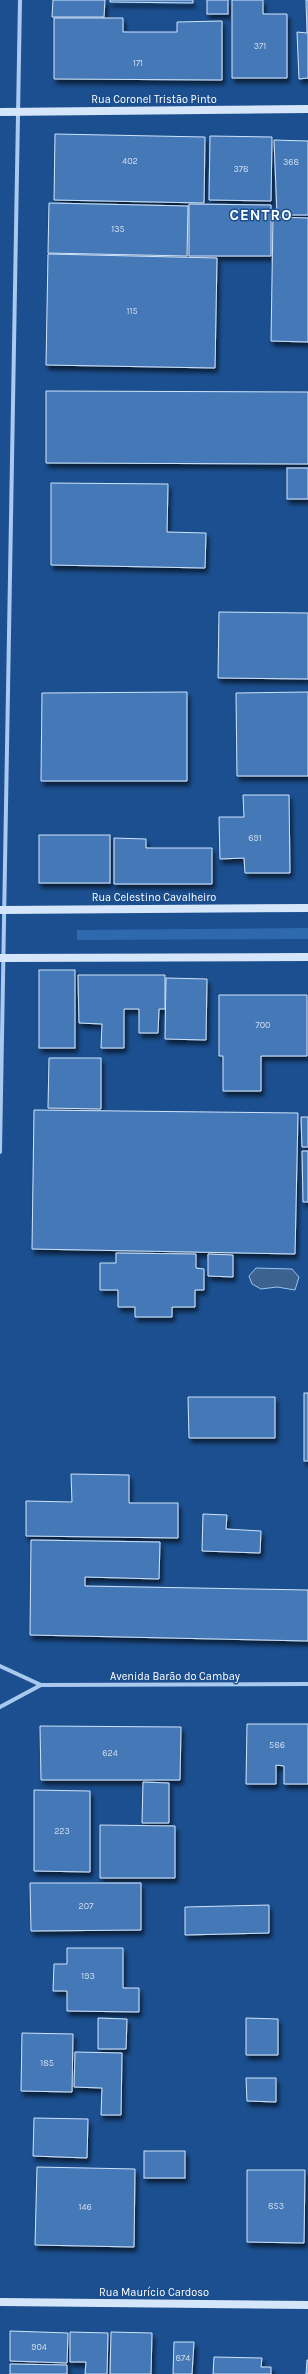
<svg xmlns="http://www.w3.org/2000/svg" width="308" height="2374" font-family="Karla,sans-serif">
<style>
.green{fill:#2e69ad}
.water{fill:#3c6290;stroke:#9cc4f0}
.building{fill:#4478b7;stroke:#cfe3fa;filter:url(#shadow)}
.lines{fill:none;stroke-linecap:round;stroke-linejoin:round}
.minor{stroke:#a9c9ee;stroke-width:4}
.secondary{stroke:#d6e6fa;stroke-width:8}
.labels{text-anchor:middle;stroke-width:3;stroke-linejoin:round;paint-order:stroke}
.number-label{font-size:9px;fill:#d0dded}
.street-label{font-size:11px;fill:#fff;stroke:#1b4f8f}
.district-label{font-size:15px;font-weight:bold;letter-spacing:1px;fill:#fff;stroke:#1b4f8f}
</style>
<defs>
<filter id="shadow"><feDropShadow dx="2.5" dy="4.5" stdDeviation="2" flood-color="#0009"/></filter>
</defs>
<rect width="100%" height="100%" fill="#1b4f8f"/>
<polygon class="green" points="308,928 308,939 77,940 77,930"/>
<polygon class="water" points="256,1268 292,1269 299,1277 295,1290 277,1287 261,1289 252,1284 249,1276"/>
<g class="building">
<polygon points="53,0 105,0 104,17 52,17"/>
<polygon points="110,0 193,0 193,3 110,2"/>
<rect x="207" y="0" width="21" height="14"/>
<polygon points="232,0 263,0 263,14 287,14 287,78 232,78"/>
<polygon points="306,0 308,0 308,78 299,79 297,32 307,33"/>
<polygon points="54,18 123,18 123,32 177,32 177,22 222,21 222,80 54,79"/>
<polygon points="55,134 205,137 204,203 54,200"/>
<polygon points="210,136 272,137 271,201 209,200"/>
<polygon points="274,140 308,141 308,215 277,215"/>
<polygon points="49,203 188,206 187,256 48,253"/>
<polygon points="189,204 271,205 271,256 189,256"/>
<polygon points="273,217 308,218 308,342 271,341"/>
<polygon points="48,254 217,258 215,368 46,365"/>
<polygon points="46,391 308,392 308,464 46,463"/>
<rect x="287" y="468" width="21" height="31"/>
<polygon points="51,483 168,484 167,532 206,533 205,568 51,565"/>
<polygon points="219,612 308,613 308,679 218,678"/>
<polygon points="187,692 187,781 41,781 42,693"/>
<polygon points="308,692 308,776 237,776 236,693"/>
<polygon points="243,795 289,795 290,873 245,873 244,858 220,859 219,817 244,817"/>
<rect x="39" y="835" width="71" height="48"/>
<polygon points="114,838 146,839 146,848 212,848 212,884 114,884"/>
<rect x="39" y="970" width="36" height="78"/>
<polygon points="78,975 165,975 165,1009 159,1009 158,1033 139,1033 139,1009 124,1009 124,1048 101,1048 102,1024 79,1023"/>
<polygon points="166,978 207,979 206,1040 165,1039"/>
<polygon points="219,995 307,995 307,1056 261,1056 261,1091 223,1091 223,1056 219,1056"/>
<polygon points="49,1058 101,1058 101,1109 48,1108"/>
<polygon points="34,1110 298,1113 295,1254 32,1249"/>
<polygon points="301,1117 308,1117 308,1147 302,1147"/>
<polygon points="302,1151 308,1151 308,1202 303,1202"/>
<polygon points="116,1253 196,1254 196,1268 204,1269 204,1290 195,1290 195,1307 172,1307 172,1317 135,1317 135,1307 118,1307 118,1290 100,1290 100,1263 116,1263"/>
<polygon points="208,1254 233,1255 233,1277 208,1276"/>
<rect x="304" y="1393" width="4" height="68"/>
<polygon points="188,1397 275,1397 275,1438 189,1438"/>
<polygon points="71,1474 129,1475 129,1503 178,1503 178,1538 26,1536 26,1501 72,1502"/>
<polygon points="203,1514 227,1515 226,1529 261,1531 260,1553 202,1551"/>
<polygon points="31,1540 160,1542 159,1579 85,1577 85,1586 308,1590 308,1641 30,1635"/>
<polygon points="247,1724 308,1724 308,1784 284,1784 284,1766 276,1765 276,1784 246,1784"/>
<polygon points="40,1726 181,1727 180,1780 41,1780"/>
<polygon points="143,1782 169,1783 169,1823 142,1823"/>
<polygon points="34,1790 90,1791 90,1872 34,1871"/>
<polygon points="100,1825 175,1826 175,1878 100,1878"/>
<polygon points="30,1883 141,1883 141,1930 31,1931"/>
<polygon points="269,1905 269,1933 185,1935 185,1907"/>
<polygon points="67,1948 123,1948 123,1988 139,1988 139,2012 67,2011 67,1991 53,1991 54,1964 67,1964"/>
<polygon points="98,2018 127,2019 126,2049 98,2049"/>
<polygon points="246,2018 278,2019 278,2055 246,2055"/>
<polygon points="22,2033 73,2034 72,2092 21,2091"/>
<polygon points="75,2052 122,2053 121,2115 101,2115 102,2088 74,2087"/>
<polygon points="246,2078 276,2078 276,2102 247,2101"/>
<polygon points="34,2118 88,2119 87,2158 33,2156"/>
<rect x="144" y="2151" width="41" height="27"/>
<polygon points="37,2167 135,2169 134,2247 35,2245"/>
<polygon points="247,2170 305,2170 304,2243 247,2242"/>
<polygon points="10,2331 68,2333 67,2363 10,2361"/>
<polygon points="70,2332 108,2333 107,2374 85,2374 86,2362 70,2362"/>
<polygon points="111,2332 152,2333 151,2374 110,2374"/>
<polygon points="174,2342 194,2342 192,2374 173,2374"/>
<polygon points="214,2357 262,2358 261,2367 271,2367 271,2374 213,2374"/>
<polygon points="307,2360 308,2360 308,2374 306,2374"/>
<polygon points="10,2364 67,2365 67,2374 10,2374"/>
</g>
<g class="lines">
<g class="minor">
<polyline points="0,1152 20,0"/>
<polyline points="0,1666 41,1685 308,1684"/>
<polyline points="0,1707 41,1685"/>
</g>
<g class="secondary">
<polyline points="0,112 308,109"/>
<polyline points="0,910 308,908"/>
<polyline points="0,958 308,957"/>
<polyline points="0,2302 308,2305"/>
</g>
</g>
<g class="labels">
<g class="number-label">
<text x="260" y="49">371</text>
<text x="138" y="66">171</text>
<text x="130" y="164">402</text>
<text x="291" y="165">368</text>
<text x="241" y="172">378</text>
<text x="118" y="232">135</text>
<text x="132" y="314">115</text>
<text x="255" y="841">691</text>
<text x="263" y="1028">700</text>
<text x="277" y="1748">586</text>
<text x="110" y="1756">624</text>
<text x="62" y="1834">223</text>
<text x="86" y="1909">207</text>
<text x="88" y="1979">193</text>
<text x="47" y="2066">185</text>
<text x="276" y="2209">853</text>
<text x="85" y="2210">146</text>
<text x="39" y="2350">904</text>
<text x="183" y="2361">874</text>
</g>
<g class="street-label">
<text x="154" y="103">Rua Coronel Tristão Pinto</text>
<text x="154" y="901">Rua Celestino Cavalheiro</text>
<text x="175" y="1680">Avenida Barão do Cambay</text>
<text x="154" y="2296">Rua Maurício Cardoso</text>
</g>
<g class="district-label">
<text x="261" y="220">CENTRO</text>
</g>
</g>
</svg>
